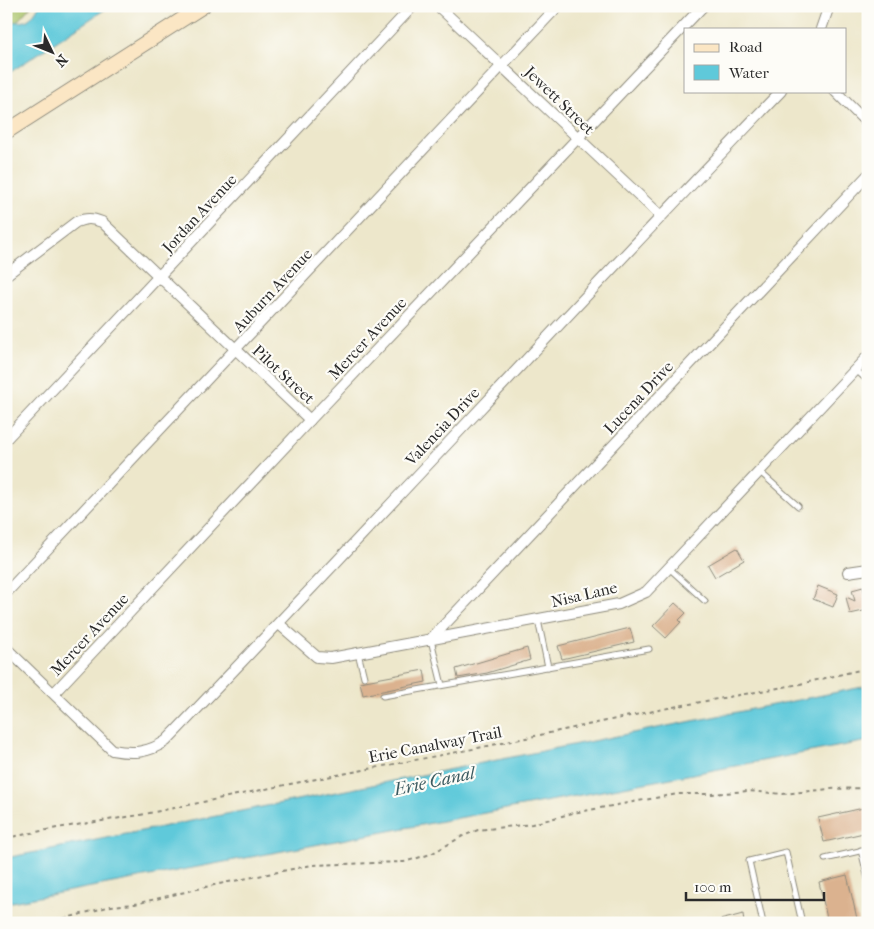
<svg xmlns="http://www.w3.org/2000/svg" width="874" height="929" font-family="'IM FELL French Canon',serif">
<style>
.green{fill:#a8c268;stroke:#6a764a}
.water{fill:#5fc9da;stroke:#457a82}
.building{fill:#dbb28f}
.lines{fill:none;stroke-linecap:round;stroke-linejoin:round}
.lane-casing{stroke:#8c897b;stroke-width:7}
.street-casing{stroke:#8c897b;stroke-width:12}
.secondary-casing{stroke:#8c897b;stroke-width:16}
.path{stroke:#8c897b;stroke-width:2;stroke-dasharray:4 4;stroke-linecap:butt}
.lane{stroke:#fff;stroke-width:5}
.street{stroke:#fff;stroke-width:10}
.secondary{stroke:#fbe6c4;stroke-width:14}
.labels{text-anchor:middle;stroke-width:4.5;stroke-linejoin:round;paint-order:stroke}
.street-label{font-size:16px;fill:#2b2b2b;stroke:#fdfcf7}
.water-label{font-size:18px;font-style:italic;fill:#3b5a60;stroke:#fdfcf7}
</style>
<rect width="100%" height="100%" fill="#fdfcf7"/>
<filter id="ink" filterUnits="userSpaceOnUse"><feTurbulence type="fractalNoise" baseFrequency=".02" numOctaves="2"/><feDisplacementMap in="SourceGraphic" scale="10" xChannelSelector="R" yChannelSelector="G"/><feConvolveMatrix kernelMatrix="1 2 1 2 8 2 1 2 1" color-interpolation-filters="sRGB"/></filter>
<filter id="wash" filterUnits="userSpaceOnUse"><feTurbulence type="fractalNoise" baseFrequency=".0096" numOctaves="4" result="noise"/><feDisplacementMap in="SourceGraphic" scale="20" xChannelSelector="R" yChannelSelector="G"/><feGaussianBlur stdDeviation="1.12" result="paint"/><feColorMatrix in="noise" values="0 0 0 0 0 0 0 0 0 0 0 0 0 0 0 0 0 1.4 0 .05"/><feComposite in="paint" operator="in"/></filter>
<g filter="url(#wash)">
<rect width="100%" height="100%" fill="#ede7cb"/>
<polygon class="green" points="6,6 31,6 14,25 6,18"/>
<g class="water">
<path d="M 39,6 L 110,6 L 6,75 L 6,21 C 25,23 29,23 39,6 Z"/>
<polygon points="868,686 868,741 6,903 6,858"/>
</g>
<g id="blocks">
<g class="building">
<polygon points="737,548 744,560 715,577 708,565"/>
<polygon points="818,586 838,594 833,607 813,599"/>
<polygon points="863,587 865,594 868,593 868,610 850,614 846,597 855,601 852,590"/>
<polygon points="675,603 686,613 679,620 681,622 666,638 653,626"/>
<polygon points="630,628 634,642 562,659 558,646"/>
<polygon points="527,648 530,660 487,673 458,678 456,669"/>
<polygon points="424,670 426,682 363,695 360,682"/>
<polygon points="868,807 868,832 824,842 818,818"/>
<polygon points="847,875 858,923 828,923 819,882"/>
<polygon points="743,914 744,923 720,923 720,920"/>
</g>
</g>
</g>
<g filter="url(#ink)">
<use href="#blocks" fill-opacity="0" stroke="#8c897b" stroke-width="1"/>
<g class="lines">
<defs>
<g id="lane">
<polyline points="856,370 868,381"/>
<polyline points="760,472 798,506"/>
<polyline points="669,568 705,601"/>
<polyline points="538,620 548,667"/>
<polyline points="431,640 442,685"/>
<polyline points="358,653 364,677"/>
<polyline points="383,696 649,649"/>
<polyline points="861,850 868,879"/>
<polyline points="825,859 868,849"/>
<polyline points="763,923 749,861 786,852 802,923"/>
</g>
<g id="street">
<polyline points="438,6 661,216"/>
<polyline points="821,29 829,6"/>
<polyline points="835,91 868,124"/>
<path d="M 6,275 L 76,222 C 86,218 92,218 102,222 L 310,420"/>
<polyline points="6,439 413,6"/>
<polyline points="848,572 868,569"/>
<polyline points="6,593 558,6"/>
<polyline points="279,624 317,657 331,658 619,604 646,592 868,356"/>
<polyline points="430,640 868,175"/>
<path d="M 6,648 L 112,750 C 133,754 148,753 166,741 C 373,526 574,306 781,91"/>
<polyline points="54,693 310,420 703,6"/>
</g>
<polyline id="secondary" points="6,132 203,6"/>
</defs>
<use href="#lane" class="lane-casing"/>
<use href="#street" class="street-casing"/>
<use href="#secondary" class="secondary-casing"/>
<g class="path">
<polyline points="6,838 57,828 140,815 295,783 478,748 673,707 800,684 868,668"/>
<polyline points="48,923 111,906 135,904 214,885 312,865 404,862 431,854 463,836 478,830 532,824 573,813 666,796 678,794 712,794 748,791 783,794 829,789 868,788"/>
</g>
<use href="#lane" class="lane"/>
<use href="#street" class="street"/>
<use href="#secondary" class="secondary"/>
</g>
</g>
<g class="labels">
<g class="street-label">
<text transform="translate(560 100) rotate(44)" y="6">Jewett Street</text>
<text transform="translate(199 213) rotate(-47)" y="6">Jordan Avenue</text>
<text transform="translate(272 290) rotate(-47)" y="6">Auburn Avenue</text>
<text transform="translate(367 338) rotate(-47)" y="6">Mercer Avenue</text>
<text transform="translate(284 374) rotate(43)" y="6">Pilot Street</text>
<text transform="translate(638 397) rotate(-47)" y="6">Lucena Drive</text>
<text transform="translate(442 426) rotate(-47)" y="6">Valencia Drive</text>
<text transform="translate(584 594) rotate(-13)" y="6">Nisa Lane</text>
<text transform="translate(89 634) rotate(-47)" y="6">Mercer Avenue</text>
<text transform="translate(435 744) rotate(-11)" y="6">Erie Canalway Trail</text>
</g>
<g class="water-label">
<text transform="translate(434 781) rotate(-12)" y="6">Erie Canal</text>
</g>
</g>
<rect width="874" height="929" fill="none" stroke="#fdfcf7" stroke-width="25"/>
<rect x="684" y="28" width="162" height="65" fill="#fdfcf7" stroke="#a9a8a5"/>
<rect x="694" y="44" width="25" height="8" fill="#fbe6c4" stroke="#a9a8a5"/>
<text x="729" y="52" font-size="15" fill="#2b2b2b">Road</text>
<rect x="694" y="65" width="25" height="15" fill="#5fc9da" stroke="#a9a8a5"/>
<text x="729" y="78" font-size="15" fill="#2b2b2b">Water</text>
<g transform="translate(52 52) rotate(133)" stroke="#fdfcf7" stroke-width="4" paint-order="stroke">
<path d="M0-4L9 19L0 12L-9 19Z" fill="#2b2b2b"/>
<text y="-8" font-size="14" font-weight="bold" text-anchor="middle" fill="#2b2b2b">N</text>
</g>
<path d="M686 892v8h138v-8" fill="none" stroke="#2b2b2b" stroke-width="2.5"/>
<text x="694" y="892" font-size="15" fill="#2b2b2b" stroke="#fdfcf7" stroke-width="4" paint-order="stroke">100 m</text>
</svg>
